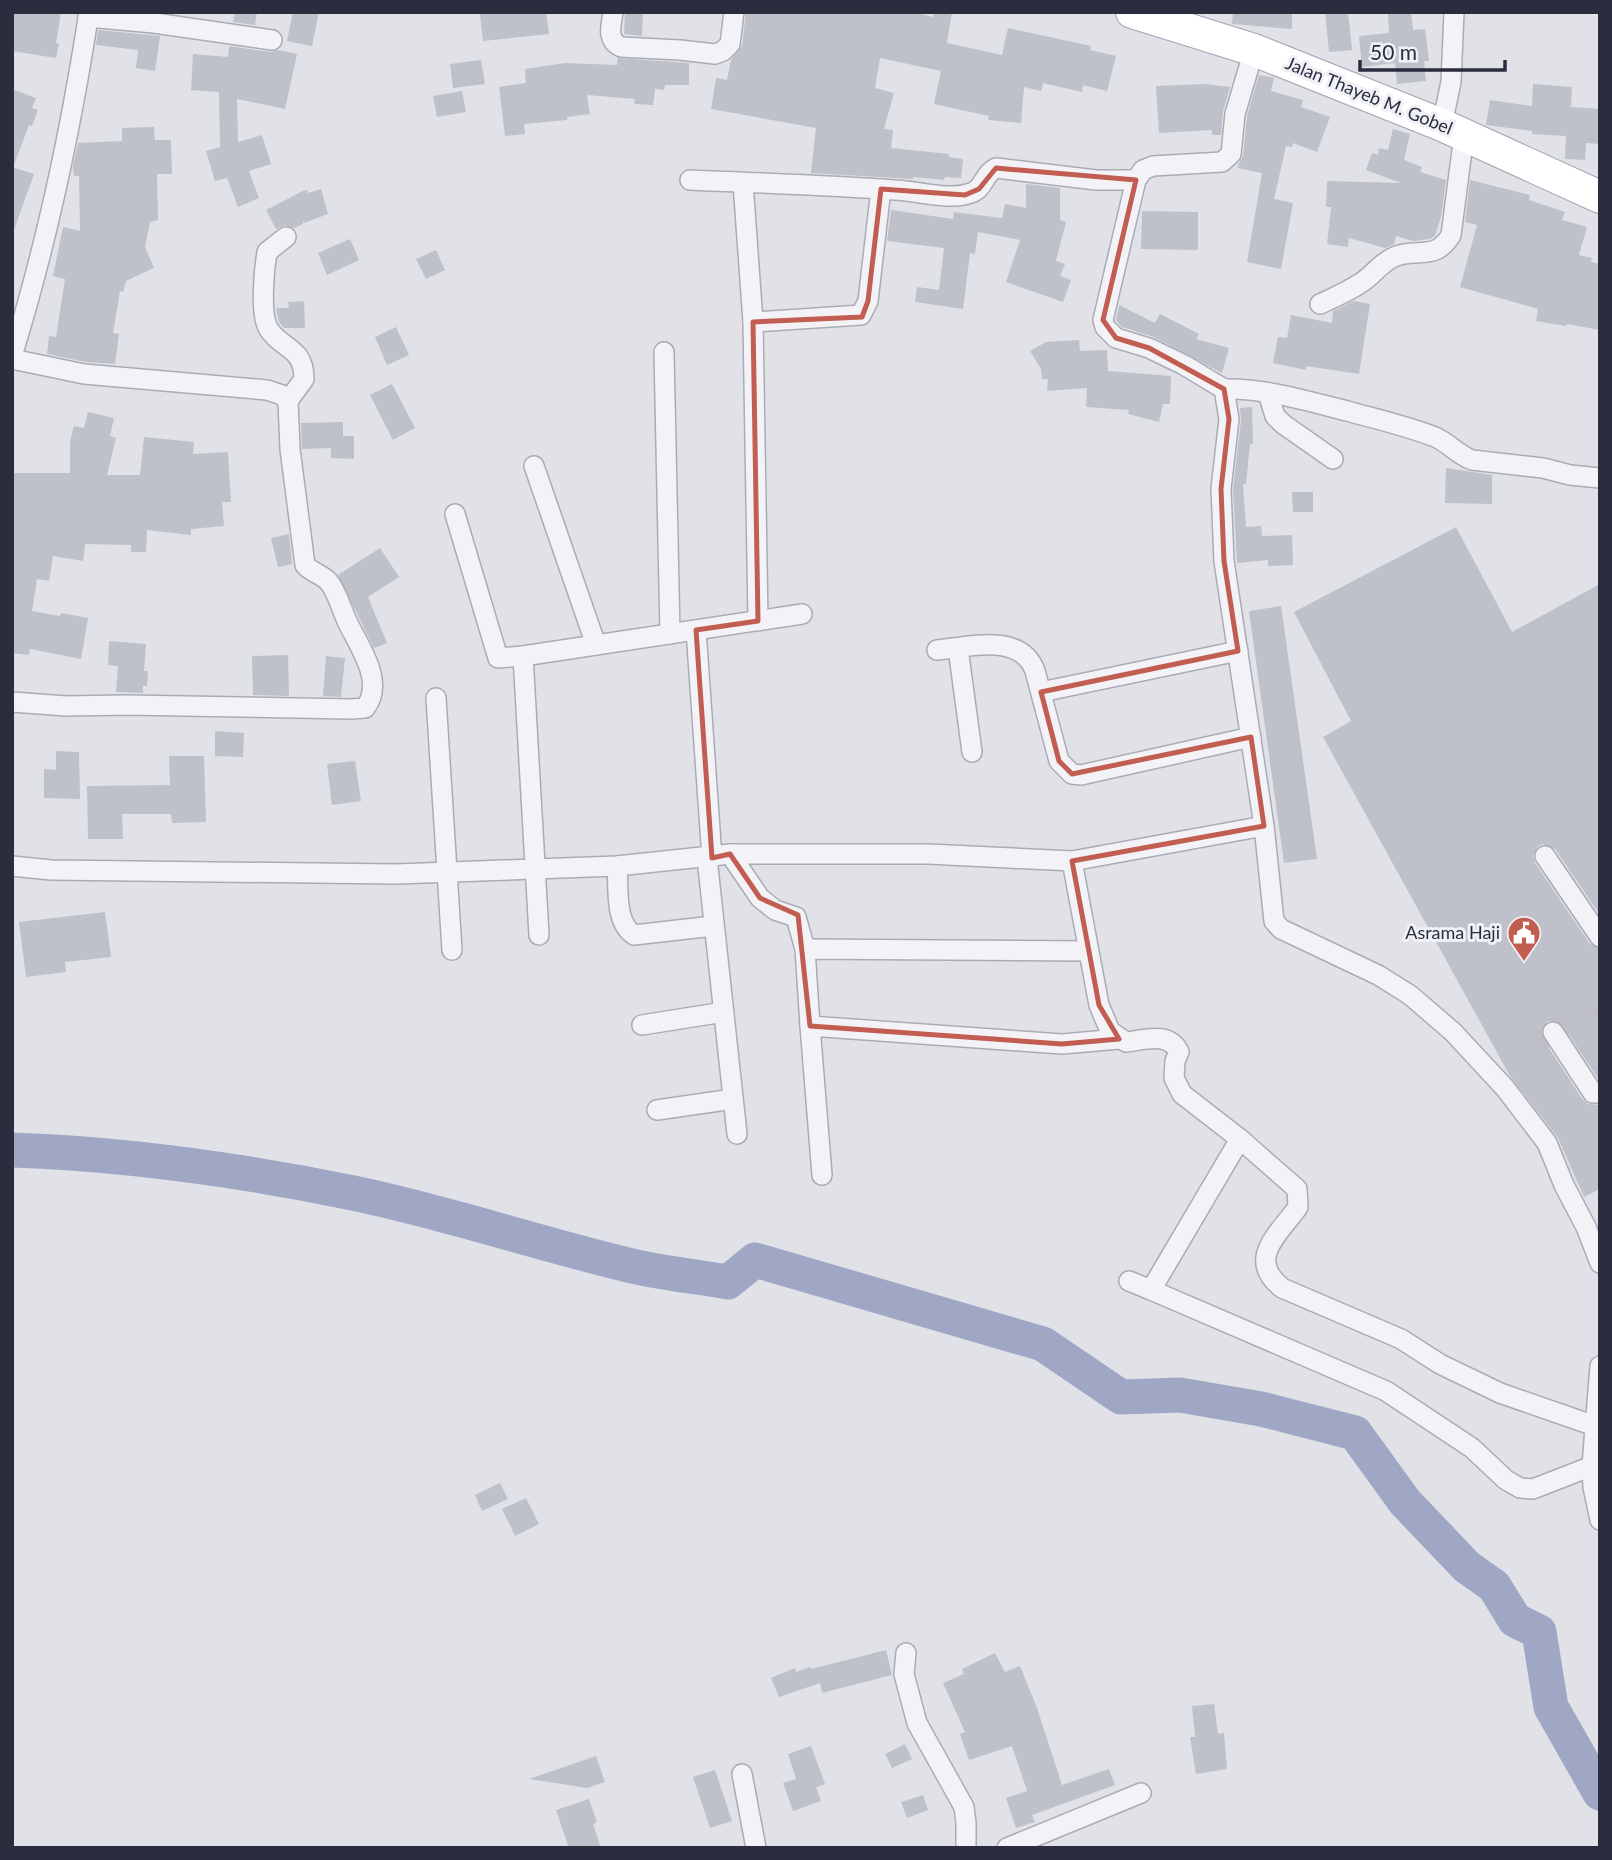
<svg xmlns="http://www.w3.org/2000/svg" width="1612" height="1860" font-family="Lato,sans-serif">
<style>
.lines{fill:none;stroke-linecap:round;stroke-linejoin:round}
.river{stroke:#9fa7c5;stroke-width:35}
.building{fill:#bec0ca}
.minor-tunnel{stroke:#bdbec6;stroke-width:19;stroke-dasharray:19 10;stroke-linecap:butt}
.minor-casing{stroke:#aaacb5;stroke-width:22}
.primary-casing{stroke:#a1a4b3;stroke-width:34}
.minor{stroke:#f3f3f7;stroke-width:19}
.primary{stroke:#fff;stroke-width:32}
.marked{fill:none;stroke:#c25e51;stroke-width:5;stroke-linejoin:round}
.labels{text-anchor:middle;stroke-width:6;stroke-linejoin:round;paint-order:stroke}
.street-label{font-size:18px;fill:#2b2d3e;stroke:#f0f1f6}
.poi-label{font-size:18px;fill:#2b2d3e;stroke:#f0f1f6;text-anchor:end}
</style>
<rect width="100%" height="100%" fill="#e1e2e8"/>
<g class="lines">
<path class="river" d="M 12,1150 C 127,1154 241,1170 353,1193 C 445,1212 533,1242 624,1264 C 658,1273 694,1276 728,1282 L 755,1260 L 1043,1344 L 1121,1397 L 1180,1395 L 1261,1409 L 1355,1433 L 1405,1502 L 1467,1567 L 1494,1586 L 1515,1620 L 1539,1632 L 1551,1707 L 1600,1793"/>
</g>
<g class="building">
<polygon points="12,12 61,12 56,43 59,44 56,58 12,51"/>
<polygon points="235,12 257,12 255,25 233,22"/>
<polygon points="293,12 319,12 312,46 287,41"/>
<polygon points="498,12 546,12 549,34 483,41 480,14"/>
<polygon points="625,12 643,12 642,36 624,34"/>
<polygon points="746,12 912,12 933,17 934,12 952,12 947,43 1002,55 1008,28 1091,46 1090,50 1116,56 1107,91 1083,85 1082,92 1043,83 1041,91 1024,87 1021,123 988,120 989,116 934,104 941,71 880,58 875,88 894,93 884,129 893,130 891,148 949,154 949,157 963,159 961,178 945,177 944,180 913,177 913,179 811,173 816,128 711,109 716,78 727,80 731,60 742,46"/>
<polygon points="1233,12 1292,12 1292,29 1232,24"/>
<polygon points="1325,12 1348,12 1352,50 1329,52"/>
<polygon points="1388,12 1411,12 1413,30 1425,29 1429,61 1424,61 1426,81 1397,84 1395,63 1362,67 1359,36 1389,33"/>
<polygon points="98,30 160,36 155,71 136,68 138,50 96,45"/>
<polygon points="229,46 270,52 278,50 297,54 285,109 237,99 238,142 262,135 271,164 249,171 259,198 238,207 227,178 215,181 206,151 220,147 219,92 191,90 193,54 228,57"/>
<polygon points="618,58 689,63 689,85 665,85 664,90 655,89 653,105 634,104 635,99 587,95 590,114 567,117 567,120 524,124 525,134 505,136 499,87 526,83 525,69 565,63 617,65"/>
<polygon points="481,60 485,84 453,88 450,64"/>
<polygon points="1259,75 1274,78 1271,91 1303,100 1301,107 1330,117 1317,152 1293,143 1292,147 1286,146 1274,199 1293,203 1281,269 1247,262 1262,173 1237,168 1243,155 1247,116"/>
<polygon points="1204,84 1230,87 1223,111 1221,135 1212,135 1212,130 1159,133 1156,86"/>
<polygon points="1533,84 1572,87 1571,107 1600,109 1600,144 1586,143 1585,160 1565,159 1566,136 1532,134 1532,131 1486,125 1490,100 1532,106"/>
<polygon points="12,89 36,98 32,108 38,110 32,126 29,125 14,165"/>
<polygon points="462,91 466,112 437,117 433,96"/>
<polygon points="154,127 155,140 171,140 172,174 157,174 158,220 150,222 145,247 154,268 126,281 123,292 120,291 113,333 119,334 115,364 86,362 47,354 49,336 56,337 65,279 53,276 63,227 80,231 79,176 74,176 73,166 78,143 122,141 122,128"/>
<polygon points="1393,129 1410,134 1404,160 1422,167 1420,172 1446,180 1441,217 1435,236 1429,239 1413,241 1396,236 1394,244 1385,248 1349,238 1348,247 1327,244 1331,207 1326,207 1327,181 1401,183 1366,170 1372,153 1378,155 1379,148 1388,150"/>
<polygon points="12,167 34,174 14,230 12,230"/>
<polygon points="1470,180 1530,195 1529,200 1565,212 1562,220 1587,227 1579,255 1592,258 1591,262 1600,264 1600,330 1567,324 1566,326 1536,321 1538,309 1460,287 1477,225 1465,222"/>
<polygon points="1026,184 1060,188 1060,220 1066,222 1056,261 1065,264 1060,276 1071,280 1063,302 1006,282 1020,240 978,232 975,254 970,253 963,309 915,302 917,287 939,290 944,248 887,241 891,210 953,219 954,212 1002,218 1005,204 1026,208"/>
<polygon points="321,189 328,214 304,223 303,220 303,224 294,228 285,225 276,229 266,210 303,191 307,190 308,193"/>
<polygon points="1142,211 1198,212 1198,250 1141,249"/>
<polygon points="350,239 359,260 327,275 318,253"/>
<polygon points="436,250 445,270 426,279 416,259"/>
<polygon points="304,301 305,328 284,328 279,322 276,308 289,308 288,302"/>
<polygon points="1354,301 1370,304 1359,374 1306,366 1306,370 1273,363 1278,337 1287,338 1291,315 1332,323 1333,311"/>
<polygon points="1119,305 1155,323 1160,314 1199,334 1196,339 1229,348 1222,373 1154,337 1122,327 1116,320"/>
<polygon points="396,327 409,355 387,365 375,337"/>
<polygon points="1079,340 1080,351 1107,350 1108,371 1171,376 1170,404 1163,404 1159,422 1128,414 1129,410 1086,407 1087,388 1047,391 1048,379 1042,379 1041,369 1030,351 1046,342"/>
<polygon points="392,384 415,428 393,440 370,395"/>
<polygon points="1252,407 1253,444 1250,444 1246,484 1243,484 1246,527 1261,526 1262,536 1292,535 1293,565 1268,566 1268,560 1237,563 1233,489 1241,420 1240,408"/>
<polygon points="88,412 114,418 110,436 116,438 107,475 140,475 144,437 194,442 193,454 228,452 231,502 222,502 224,526 191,529 191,535 147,530 146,552 131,552 131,545 85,544 83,561 53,556 49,581 37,579 32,611 60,616 61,613 88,618 81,659 30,649 29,655 12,653 12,473 70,473 70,442 74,426 84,428"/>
<polygon points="343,422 343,436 354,436 354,459 331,458 331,448 302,449 301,423"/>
<polygon points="1446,468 1492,475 1492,504 1445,503"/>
<polygon points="1292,492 1313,492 1313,512 1293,512"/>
<polygon points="1456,527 1512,632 1600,584 1600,915 1555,849 1543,844 1538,846 1533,856 1535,863 1590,944 1600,949 1600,1081 1559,1021 1547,1021 1541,1032 1543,1039 1583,1100 1588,1104 1600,1105 1600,1189 1584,1197 1558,1138 1510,1076 1323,737 1351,721 1294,612"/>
<polygon points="289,534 292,564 278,567 271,538"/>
<polygon points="380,548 399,577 368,597 387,643 374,648 338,575"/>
<polygon points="1281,606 1317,859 1284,863 1249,611"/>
<polygon points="109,641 146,644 144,671 148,671 147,686 143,686 143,693 116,692 118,666 108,665"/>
<polygon points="288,655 289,696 253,695 252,656"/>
<polygon points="326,656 345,658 341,697 323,696"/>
<polygon points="215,731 244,733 243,757 215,756"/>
<polygon points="56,751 79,752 80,799 44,798 44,769 56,770"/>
<polygon points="169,756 204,756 206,822 172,823 171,814 122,814 123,839 88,839 87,786 170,785"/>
<polygon points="355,761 361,801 332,805 327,764"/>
<polygon points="105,912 111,957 65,962 66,972 26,977 19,922"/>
<polygon points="500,1483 508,1499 482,1511 475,1495"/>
<polygon points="526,1498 539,1524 515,1536 502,1509"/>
<polygon points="886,1650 892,1675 822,1693 820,1683 779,1697 771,1678 795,1668 796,1672 810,1667 811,1669"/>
<polygon points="995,1653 1005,1672 1020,1666 1037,1708 1062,1785 1109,1769 1115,1785 1032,1815 1035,1822 1016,1828 1006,1798 1027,1791 1012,1746 969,1760 960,1734 965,1732 943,1683 964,1674 962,1669"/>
<polygon points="1214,1704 1218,1734 1224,1733 1227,1769 1196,1774 1190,1737 1195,1737 1192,1706"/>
<polygon points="905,1744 912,1759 892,1768 885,1754"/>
<polygon points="811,1746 825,1784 816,1787 821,1801 793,1811 783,1783 796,1779 788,1754"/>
<polygon points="596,1756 605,1782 587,1788 529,1779"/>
<polygon points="715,1770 732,1821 710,1828 693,1777"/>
<polygon points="923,1795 928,1810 907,1818 901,1802"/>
<polygon points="589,1799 597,1822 593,1824 601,1848 569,1848 556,1810"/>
</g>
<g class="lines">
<polyline class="minor-tunnel" points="1531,1048 1600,999"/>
<defs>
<g id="minor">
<path d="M 613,12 C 611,26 606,40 621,47 L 680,50 L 715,54 L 723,51 L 730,44 L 734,12"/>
<polyline points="88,17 154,23 272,40"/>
<polyline points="1442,125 1451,82 1454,12"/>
<path d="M 690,180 C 758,183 827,185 895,190 C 919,191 948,201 971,193 C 984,189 984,173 996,168 L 1096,180 L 1136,180 L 1103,320 L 1105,327 L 1116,338 L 1149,348 L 1184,365 L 1224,389 L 1229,419 L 1221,489 L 1224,561 L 1264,826 L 1274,921 L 1281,929 L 1378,975 L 1410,995 L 1453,1032 L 1505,1088 L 1547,1143 L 1564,1185 L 1586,1227 L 1600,1263"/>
<polyline points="1136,180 1143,170 1153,166 1222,162 1231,154 1235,114 1254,50"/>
<polyline points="743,183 753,322 758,621"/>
<path d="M 286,237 L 267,252 C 264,270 260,313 268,328 C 281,350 304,346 304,379 L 288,401"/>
<path d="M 1320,304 C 1333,298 1347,292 1359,284 C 1372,277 1380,263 1394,257 C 1417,247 1435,262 1451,235 L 1464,135"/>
<polyline points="753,322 861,315 868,301 881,189"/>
<polyline points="664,352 670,634"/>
<path d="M 12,356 C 47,243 71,129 89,12"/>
<path d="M 12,359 L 84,374 L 267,390 L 282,395 L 288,401 L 290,449 L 305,565 C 311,572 321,574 328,581 C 337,591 341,608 347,621 C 358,645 386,682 365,708 L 351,709 L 127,705 L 66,706 L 12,702"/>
<path d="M 1224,389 C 1265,388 1307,401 1347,411 C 1376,419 1407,426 1435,437 C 1449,443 1458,455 1472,460 L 1543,468 L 1570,475 L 1600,478"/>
<polyline points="1268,393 1275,416 1283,424 1333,459"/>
<polyline points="534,466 596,645"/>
<polyline points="455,514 498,658 523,656 802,614"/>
<polyline points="696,630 712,858"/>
<polyline points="958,648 972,752"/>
<path d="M 937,650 C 968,647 1021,632 1035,671 L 1059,761 L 1072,774 L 1081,775 L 1251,737"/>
<polyline points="523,656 539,935"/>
<polyline points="1041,692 1238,651"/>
<polyline points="436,698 452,950"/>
<polyline points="730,854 760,898 775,910 796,917 805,949"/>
<polyline points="1545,856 1600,937"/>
<polyline points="707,858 737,1134"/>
<polyline points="1072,861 1264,826"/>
<path d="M 12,866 L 51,870 L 396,874 L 617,866 L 730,854 L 928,854 L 1072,861 L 1099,1005 L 1110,1031 L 1126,1042 C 1144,1040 1169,1031 1179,1052 L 1175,1061 L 1174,1078 L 1182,1094 L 1240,1139 L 1297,1189 L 1298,1207 C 1278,1235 1246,1259 1282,1288 L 1401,1339 L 1440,1364 L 1500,1393 L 1595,1426"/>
<path d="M 617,866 C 619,888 614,922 634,935 L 713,926"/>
<polyline points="642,1025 724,1012"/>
<polyline points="810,1026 805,949 1088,951"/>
<polyline points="1553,1032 1593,1093 1600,1093"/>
<polyline points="657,1110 733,1099"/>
<polyline points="1240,1139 1151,1290 1386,1391 1472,1448 1506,1480 1520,1488 1533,1489 1592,1466"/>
<polyline points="822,1175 810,1026 1062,1044 1119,1039"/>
<polyline points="1129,1281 1151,1290"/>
<polyline points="1600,1366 1592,1466 1593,1487 1600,1520"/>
<polyline points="906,1653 904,1674 917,1723 964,1807 966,1823 966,1848"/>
<polyline points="742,1774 756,1848"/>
<polyline points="1007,1848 1141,1793"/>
</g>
<polyline id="primary" points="1132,12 1254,50 1442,125 1600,197"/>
</defs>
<use href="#minor" class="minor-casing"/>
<use href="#primary" class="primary-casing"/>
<use href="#minor" class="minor"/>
<use href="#primary" class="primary"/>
</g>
<path class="marked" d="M 996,168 L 1136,180 L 1103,320 L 1116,338 L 1149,348 L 1224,389 L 1229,419 L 1221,489 L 1224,561 L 1238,651 L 1041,692 L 1059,761 L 1072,774 L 1251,737 L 1264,826 L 1072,861 L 1099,1005 L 1119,1039 L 1062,1044 L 810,1026 L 798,915 L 760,898 L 730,854 L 712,858 L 696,630 L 758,621 L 753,322 L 862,317 L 868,301 L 881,189 L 965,195 L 979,189 Z"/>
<defs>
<symbol id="civic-pin" viewBox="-11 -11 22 30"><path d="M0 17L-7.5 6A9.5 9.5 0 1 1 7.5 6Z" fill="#c25e51" stroke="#f0f1f6"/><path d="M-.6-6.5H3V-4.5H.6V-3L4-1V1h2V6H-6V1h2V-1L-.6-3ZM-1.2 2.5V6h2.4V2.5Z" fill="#fff"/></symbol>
</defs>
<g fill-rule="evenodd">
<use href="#civic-pin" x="1505" y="914" width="38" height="52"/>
</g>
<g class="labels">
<g class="street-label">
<text transform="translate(1369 96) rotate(22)" y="6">Jalan Thayeb M. Gobel</text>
</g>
<g class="poi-label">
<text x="1500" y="939">Asrama Haji</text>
</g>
</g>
<rect width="1612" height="1860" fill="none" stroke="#2b2d3e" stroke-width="28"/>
<path d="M1360 60v10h145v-10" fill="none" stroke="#2b2d3e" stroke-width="3.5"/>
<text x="1370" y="60" font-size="21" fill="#2b2d3e" stroke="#f0f1f6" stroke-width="5" paint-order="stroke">50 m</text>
</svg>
